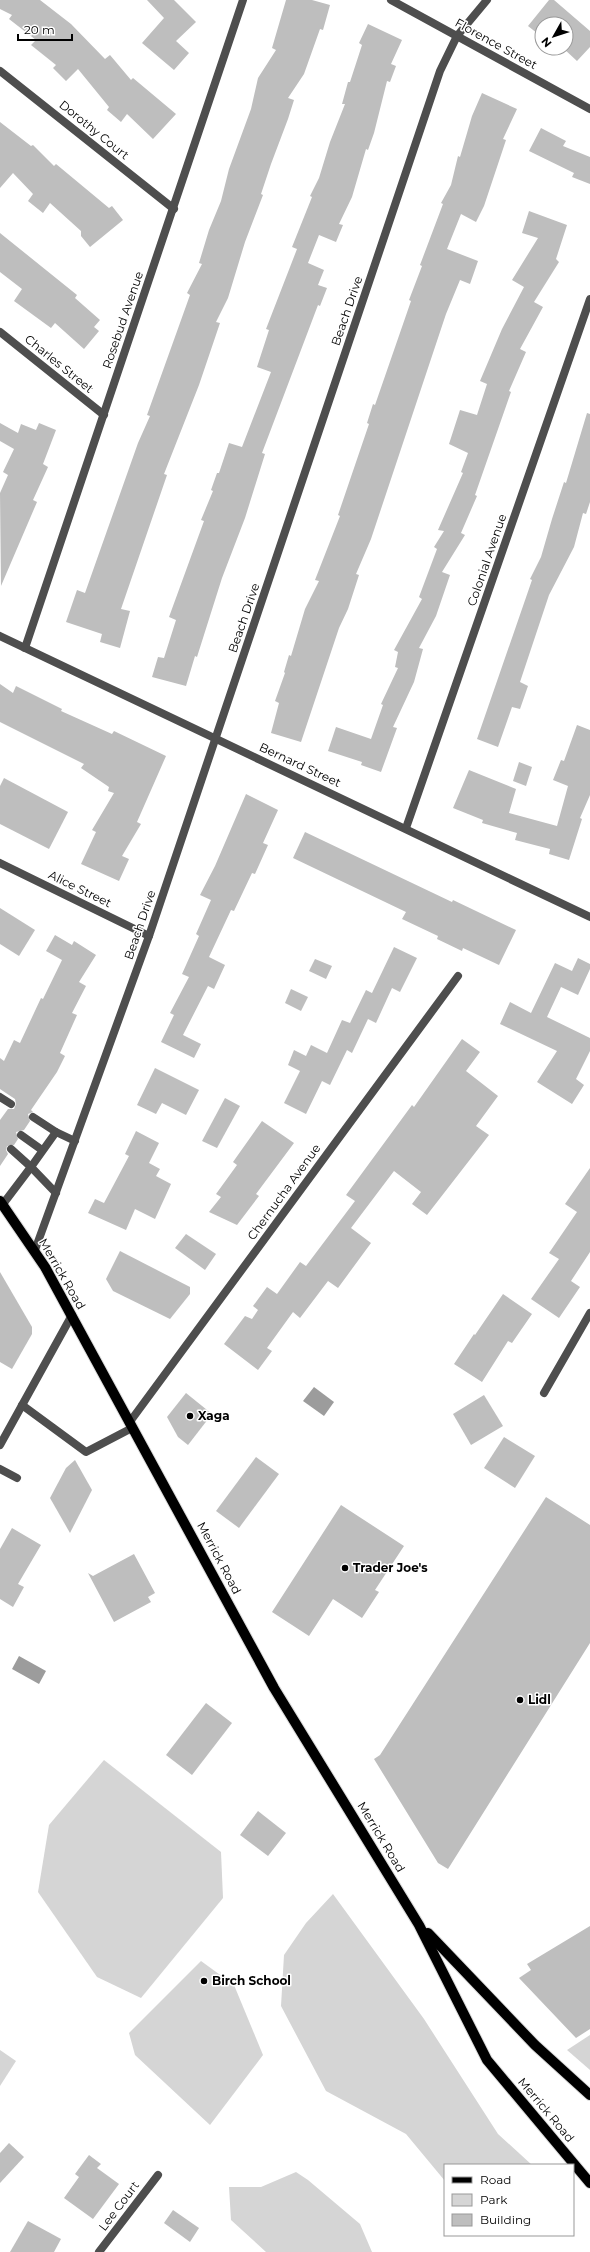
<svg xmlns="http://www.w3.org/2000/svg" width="590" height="2252" font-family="Montserrat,sans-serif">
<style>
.green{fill:#d5d5d5}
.water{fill:#9c9c9c}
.building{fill:#bebebe}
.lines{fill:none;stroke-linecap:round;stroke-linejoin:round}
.primary-casing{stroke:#dbdbdb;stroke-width:12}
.service{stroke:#4e4e4e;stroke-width:8}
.minor{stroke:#4e4e4e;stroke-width:8}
.primary{stroke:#000;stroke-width:10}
.poi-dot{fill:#000;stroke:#fff;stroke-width:1.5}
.labels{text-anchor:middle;stroke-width:3;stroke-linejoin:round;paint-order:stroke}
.street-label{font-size:12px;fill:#000;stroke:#fff}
.poi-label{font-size:12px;font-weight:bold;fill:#000;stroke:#fff;text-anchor:start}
</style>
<rect width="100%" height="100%" fill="#fff"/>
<g class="green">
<polygon points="104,1760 221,1852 223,1898 141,1998 97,1977 38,1892 49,1825"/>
<polygon points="333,1894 424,2019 498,2134 532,2165 445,2165 445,2181 406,2134 326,2091 281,2006 284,1955 306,1923"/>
<polygon points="201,1961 234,1985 263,2055 210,2125 135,2055 129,2033"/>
<polygon points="590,2035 590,2070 567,2050"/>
<polygon points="0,2050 16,2061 0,2086"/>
<polygon points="296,2172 308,2180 360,2224 372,2252 266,2252 231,2220 229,2187 261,2187"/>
</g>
<g class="water">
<polygon points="314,1387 334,1402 324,1416 303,1401"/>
<polygon points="19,1656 46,1671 39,1684 12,1669"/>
</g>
<g class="building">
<polygon points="0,0 40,0 71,24 105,59 110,55 131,80 133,78 176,114 153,139 127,114 121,122 107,110 109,107 78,69 66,81 53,68 56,65 31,45 36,40 9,19 12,15 0,9"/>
<polygon points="147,0 174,0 196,22 176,41 189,53 174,70 142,43 164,18"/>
<polygon points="286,0 312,0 330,5 323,30 320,29 304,74 288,98 294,100 288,119 271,164 261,194 263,195 245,242 228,298 216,322 220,323 199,385 164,474 167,475 121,609 130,611 120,648 100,642 102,634 66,622 77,590 85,593 138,443 150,416 147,415 190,295 187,293 202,264 199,263 209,230 221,201 229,169 251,109 258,78 276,50 272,48"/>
<polygon points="549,0 554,0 590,31 590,47 577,61 563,48 566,48 566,24 542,24 542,37 528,26"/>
<polygon points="368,24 402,40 391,64 396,66 390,82 387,81 374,133 368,150 366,149 352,197 339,224 343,225 336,242 319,235 308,263 324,270 318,285 327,288 320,306 318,305 262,453 265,454 245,518 222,578 197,657 195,656 186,686 152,677 158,657 164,658 176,620 169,617 204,521 201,520 213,491 211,490 217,473 219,473 229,443 242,447 271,372 257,367 269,330 266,329 297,249 292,247 312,197 310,196 319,178 330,142 345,104 342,104 348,82 350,82 362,45 359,43"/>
<polygon points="482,93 517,109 503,139 506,140 484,206 476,222 461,214 447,249 478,261 470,284 460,280 446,314 371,539 356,574 359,575 348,609 339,628 301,742 271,733 279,703 275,701 285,673 284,672 289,655 291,656 305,609 319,581 315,580 340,516 338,515 369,424 367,423 373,404 375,405 411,301 409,300 422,266 420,265 443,204 441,203 451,185 458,156 460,157 472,116"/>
<polygon points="0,122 31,146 33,145 54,166 56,164 109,208 112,206 123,220 90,247 81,236 81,231 50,203 43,213 28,201 33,194 13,173 0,188"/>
<polygon points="541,128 566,141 563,146 590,157 590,184 572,177 574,173 529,151"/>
<polygon points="529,211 567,225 556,259 559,262 534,302 543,307 520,349 526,352 509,391 511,392 475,495 477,496 461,533 465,535 442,572 450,575 436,616 419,648 423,649 414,682 393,727 397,728 381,772 361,765 362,762 328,751 336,727 371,739 383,705 381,704 398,668 395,667 398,652 394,650 422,599 419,597 437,549 434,547 444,531 438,530 463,473 461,472 468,453 449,444 460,410 477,415 487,384 480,381 502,329 524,287 512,280 538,238 522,233"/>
<polygon points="0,233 77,295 75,298 100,320 94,327 99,331 84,349 55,323 51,328 14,301 22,289 0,272"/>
<polygon points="587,413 590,414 590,502 586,514 583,513 574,547 549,595 520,682 528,686 520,709 512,707 498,747 477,739 532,580 530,579 541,557 552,519 564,482 566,483"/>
<polygon points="0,423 18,433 21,424 36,430 39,423 56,430 43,464 48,467 33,500 37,502 1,586 0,493 8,475 3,472 14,449 0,441"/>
<polygon points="0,684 13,693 16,686 62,709 61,711 112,734 114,731 166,756 137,822 141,824 122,856 129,859 119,881 81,864 96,832 92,830 114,793 108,791 109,787 81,768 84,764 0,722"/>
<polygon points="577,725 590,730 590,795 580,818 582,819 569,860 549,854 550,849 515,840 517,833 482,823 483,820 453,808 469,770 516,789 509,813 557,826 568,786 553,780 561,760 564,761"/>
<polygon points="519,762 532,767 526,786 513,781"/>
<polygon points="4,778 68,812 49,849 0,824 0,786"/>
<polygon points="246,794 278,810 263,843 268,845 255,874 252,873 234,911 231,910 209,957 225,965 214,989 208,986 183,1035 201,1044 194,1058 161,1042 174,1015 170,1013 189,977 182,974 199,936 196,934 211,900 200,895 215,866"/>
<polygon points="305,832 452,902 453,900 516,930 499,965 463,948 462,951 437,939 438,936 402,919 406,912 293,858"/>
<polygon points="0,908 35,930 19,956 0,944"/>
<polygon points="55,935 72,945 74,941 96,955 79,982 86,986 72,1013 77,1015 60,1053 65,1056 57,1072 31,1110 33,1112 28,1114 30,1121 24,1130 16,1132 18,1139 14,1145 7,1146 6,1150 8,1154 0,1166 0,1120 8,1109 14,1109 16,1104 15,1099 0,1089 0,1058 4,1061 14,1040 20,1043 41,998 43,999 62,960 46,951"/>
<polygon points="394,947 417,958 400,992 392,988 376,1023 368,1019 352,1053 347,1050 330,1085 322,1081 306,1114 284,1103 300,1071 288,1065 294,1050 306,1056 311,1045 327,1053 342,1020 350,1023 366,990 372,993"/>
<polygon points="578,958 590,964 590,969 578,995 561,987 547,1017 590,1038 590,1051 576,1079 584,1085 572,1104 537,1082 557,1051 500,1024 510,1002 531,1013 555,963 572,971"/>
<polygon points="315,959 332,966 326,979 309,971"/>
<polygon points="291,989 308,997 301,1011 285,1003"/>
<polygon points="462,1039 480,1052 466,1071 498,1096 476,1126 489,1135 427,1215 412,1204 421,1192 394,1171 351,1228 371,1243 338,1288 328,1281 300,1318 293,1312 267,1348 272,1351 258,1370 224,1344 245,1316 252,1319 258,1310 253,1306 267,1287 277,1294 300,1262 306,1266 355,1201 346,1195 412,1105 414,1107"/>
<polygon points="155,1068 199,1090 186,1115 162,1103 156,1114 137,1105"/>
<polygon points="225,1098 240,1106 217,1148 202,1141"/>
<polygon points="262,1121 294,1143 256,1194 259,1196 237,1225 209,1212 221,1197 216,1194 237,1165 233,1162"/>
<polygon points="136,1131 159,1143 149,1163 160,1169 156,1176 171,1184 155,1219 135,1209 126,1230 88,1213 95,1199 104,1203 129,1156 125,1154"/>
<polygon points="590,1168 590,1252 571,1281 580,1287 559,1318 531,1299 559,1259 549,1253 577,1212 565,1204"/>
<polygon points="186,1234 216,1254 205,1270 175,1248"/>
<polygon points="120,1251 190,1287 190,1294 170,1319 113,1291 106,1279"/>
<polygon points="0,1272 32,1327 32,1334 12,1369 0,1362"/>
<polygon points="503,1294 532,1314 512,1343 508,1341 482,1382 454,1364 474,1334 475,1335"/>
<polygon points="186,1393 212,1414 188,1445 178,1437 167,1417"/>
<polygon points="484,1395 503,1426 471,1445 453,1414"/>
<polygon points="504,1437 535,1456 515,1488 484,1468"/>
<polygon points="256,1457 279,1474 239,1528 216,1511"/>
<polygon points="75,1460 92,1490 70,1533 50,1498 66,1468"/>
<polygon points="546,1497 590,1525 590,1643 448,1869 438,1863 374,1759 380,1755"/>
<polygon points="341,1505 404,1546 375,1590 379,1592 362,1618 333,1599 309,1636 272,1612"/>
<polygon points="12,1528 41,1545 18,1584 24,1587 13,1607 0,1599 0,1549"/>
<polygon points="134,1554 155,1593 148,1597 151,1602 114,1622 88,1573 93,1576"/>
<polygon points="206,1703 232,1723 192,1775 166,1755"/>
<polygon points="258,1811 286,1833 268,1856 240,1835"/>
<polygon points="590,1926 590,2029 576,2038 519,1978 531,1970 527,1964"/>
<polygon points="9,2143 24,2157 0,2183 0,2153"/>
<polygon points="89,2155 101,2164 97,2168 119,2184 93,2219 64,2198 79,2177 75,2174"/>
<polygon points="173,2210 199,2228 190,2242 164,2223"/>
<polygon points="28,2221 61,2239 54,2252 10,2252"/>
</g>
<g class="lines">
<defs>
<g id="primary">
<polyline points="0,1201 45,1267 274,1688 419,1925 487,2060 590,2183"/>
<polyline points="428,1933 535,2045 590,2095"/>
</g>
</defs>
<use href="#primary" class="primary-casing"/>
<g class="service">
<polyline points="0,1097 11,1104"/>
<polyline points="33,1117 56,1132"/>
<polyline points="21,1135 42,1150"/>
<polyline points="56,1193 31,1167 56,1132 75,1141"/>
<polyline points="3,1204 31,1167 11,1149"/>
<polyline points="22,1405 86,1452 132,1428"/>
<polyline points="0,1469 17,1478"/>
</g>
<g class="minor">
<polyline points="391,0 590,109"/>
<polyline points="0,71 174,209"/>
<polyline points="0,332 104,415"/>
<polyline points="0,636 590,917"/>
<polyline points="25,648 243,0"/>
<polyline points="406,828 590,299"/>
<polyline points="0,863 149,936"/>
<polyline points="35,1250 149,936 440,71 457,36 487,0"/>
<polyline points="544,1393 590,1313"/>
<polyline points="129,1423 458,976"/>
<polyline points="0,1445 72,1315"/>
<polyline points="99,2252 158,2175"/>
</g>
<use href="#primary" class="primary"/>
</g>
<g class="poi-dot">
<circle cx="190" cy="1416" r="4"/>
<circle cx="345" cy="1568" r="4"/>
<circle cx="520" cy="1700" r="4"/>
<circle cx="204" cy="1981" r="4"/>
</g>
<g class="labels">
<g class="street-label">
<text transform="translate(496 44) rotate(29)" y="4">Florence Street</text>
<text transform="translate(94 130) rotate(39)" y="4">Dorothy Court</text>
<text transform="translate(347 311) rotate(-71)" y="4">Beach Drive</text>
<text transform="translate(123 320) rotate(-71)" y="4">Rosebud Avenue</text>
<text transform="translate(59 364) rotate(39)" y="4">Charles Street</text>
<text transform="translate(487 560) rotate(-71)" y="4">Colonial Avenue</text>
<text transform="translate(244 618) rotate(-71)" y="4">Beach Drive</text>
<text transform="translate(300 765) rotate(25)" y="4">Bernard Street</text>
<text transform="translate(80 889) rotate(26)" y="4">Alice Street</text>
<text transform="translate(140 925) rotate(-71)" y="4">Beach Drive</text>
<text transform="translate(284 1192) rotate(-54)" y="4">Chernucha Avenue</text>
<text transform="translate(62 1274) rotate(60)" y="4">Merrick Road</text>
<text transform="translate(219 1558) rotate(62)" y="4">Merrick Road</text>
<text transform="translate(381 1837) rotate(59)" y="4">Merrick Road</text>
<text transform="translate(546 2110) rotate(50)" y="4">Merrick Road</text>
<text transform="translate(119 2206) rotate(-53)" y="4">Lee Court</text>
</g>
<g class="poi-label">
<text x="198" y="1420">Xaga</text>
<text x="353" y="1572">Trader Joe's</text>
<text x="528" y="1704">Lidl</text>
<text x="212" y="1985">Birch School</text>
</g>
</g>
<rect x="444" y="2164" width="130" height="72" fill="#ffffff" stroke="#999999"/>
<rect x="452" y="2177" width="20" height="6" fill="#000000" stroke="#999999"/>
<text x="480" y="2184" font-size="12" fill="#000000">Road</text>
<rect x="452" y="2194" width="20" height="12" fill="#d5d5d5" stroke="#999999"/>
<text x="480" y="2204" font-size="12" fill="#000000">Park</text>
<rect x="452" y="2214" width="20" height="12" fill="#bebebe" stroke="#999999"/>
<text x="480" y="2224" font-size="12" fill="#000000">Building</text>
<g transform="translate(554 36) rotate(231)"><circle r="19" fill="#ffffff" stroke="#999999"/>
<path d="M0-3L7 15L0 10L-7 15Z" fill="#000000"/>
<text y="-6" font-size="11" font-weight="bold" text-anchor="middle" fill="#000000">N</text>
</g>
<path d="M18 34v6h54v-6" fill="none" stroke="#000000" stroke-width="2"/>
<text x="24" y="34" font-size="12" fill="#000000" stroke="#ffffff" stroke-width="3" paint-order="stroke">20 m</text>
</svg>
